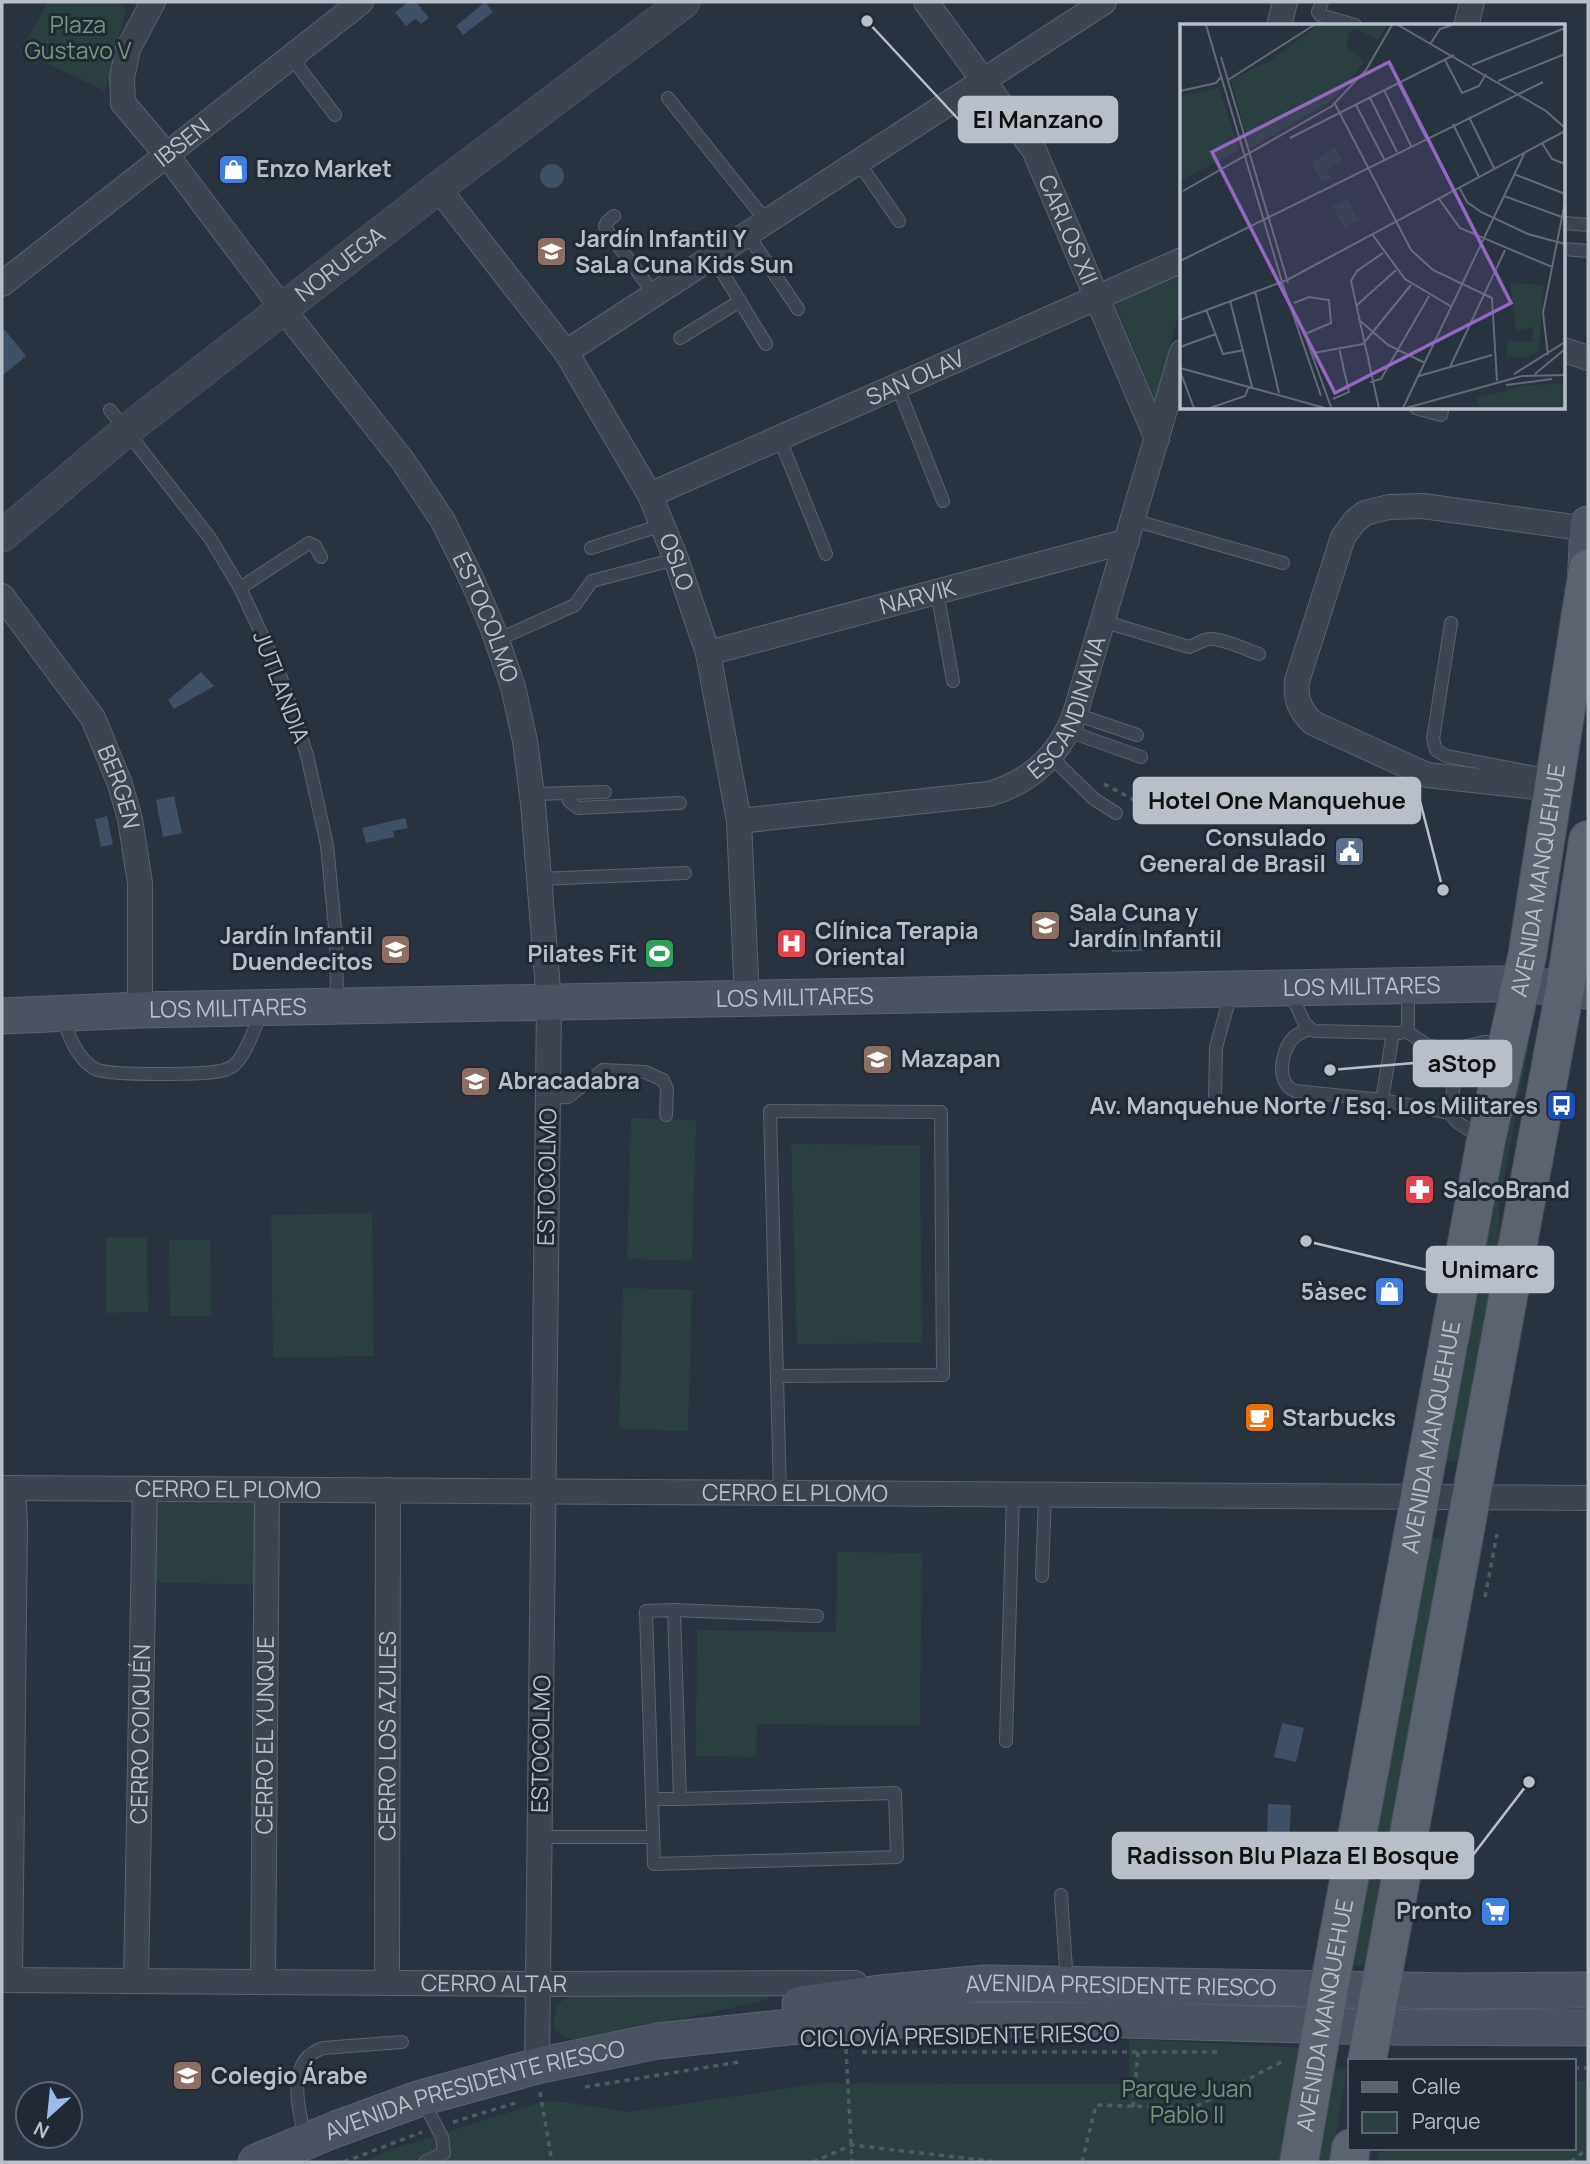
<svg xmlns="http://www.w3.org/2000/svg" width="1590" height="2164" font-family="Manrope,sans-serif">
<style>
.green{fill:#2b3f41}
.water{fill:#405066}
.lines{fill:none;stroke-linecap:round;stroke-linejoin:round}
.service-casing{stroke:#5a626c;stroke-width:14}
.minor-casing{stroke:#5a626c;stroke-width:26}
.tertiary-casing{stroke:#5a626c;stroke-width:33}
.secondary-casing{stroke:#5a626c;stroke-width:37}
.primary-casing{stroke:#464d58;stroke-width:40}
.path{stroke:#4b5c5f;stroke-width:3.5;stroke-dasharray:5 5;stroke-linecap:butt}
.service{stroke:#3c444f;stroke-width:12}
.minor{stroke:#3c444f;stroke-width:24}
.tertiary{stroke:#3c444f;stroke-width:32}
.secondary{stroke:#4b5361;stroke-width:35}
.primary{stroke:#5b636f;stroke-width:38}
.labels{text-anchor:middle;stroke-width:6;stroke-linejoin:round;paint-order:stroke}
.park-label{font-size:23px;fill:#72987b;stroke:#212934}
.street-label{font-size:23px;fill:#b9bfc9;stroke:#212934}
.poi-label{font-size:23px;font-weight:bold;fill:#b9bfc9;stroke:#212934;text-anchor:start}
.inset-road{fill:none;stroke:#636a76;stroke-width:2}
.view{fill:#9467c3;fill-opacity:0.15;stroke:#9467c3;stroke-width:3.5}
.inset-edge{fill:none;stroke:#b9bfc9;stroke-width:3.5}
.leader{fill:none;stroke:#b9bfc9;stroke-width:2.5}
.callout-dot{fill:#b9bfc9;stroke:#212934;stroke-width:2.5}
.callout{fill:#b9bfc9;stroke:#b9bfc9;stroke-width:2.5}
.callout-label{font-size:24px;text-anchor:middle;font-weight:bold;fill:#111}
</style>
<rect width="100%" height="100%" fill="#29323f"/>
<g class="green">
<polygon points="48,2 115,2 126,9 105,91 21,51"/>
<polygon points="1182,271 1182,303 1155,400 1115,304"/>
<polygon points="1523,1038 1530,1040 1499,1206 1499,1253 1463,1461 1445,1461"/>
<polygon points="631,1118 696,1120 692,1261 627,1259"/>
<polygon points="791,1144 920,1145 922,1343 797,1344"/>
<polygon points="372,1213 374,1356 273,1358 271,1215"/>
<polygon points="106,1237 147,1237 148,1312 106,1313"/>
<polygon points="210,1240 211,1316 170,1316 169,1240"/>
<polygon points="623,1288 692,1290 688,1431 619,1429"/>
<polygon points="145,1489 267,1490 266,1585 142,1582"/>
<polygon points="1431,1538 1449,1538 1369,1966 1352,1965"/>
<polygon points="837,1552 922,1553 920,1726 757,1724 756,1757 696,1756 697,1630 836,1632"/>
<polygon points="577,1992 767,1995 768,1998 766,2000 686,2018 573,2039 565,2038 554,2029 554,2018 557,2004"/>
<polygon points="1129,2039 1306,2048 1285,2162 365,2162 384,2152 541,2102 564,2102 629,2112 823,2083 1129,2084"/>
<polygon points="1334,2068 1347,2069 1331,2162 1315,2162"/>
<polygon points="1574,2081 1588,2081 1588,2162 1377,2162 1379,2148 1574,2148"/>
</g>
<g class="water">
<polygon points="409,2 416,2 429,18 421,24 416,19 406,26 395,12"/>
<polygon points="485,2 493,12 463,35 456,26"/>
<circle cx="552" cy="176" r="12"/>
<polygon points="4,329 26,356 2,376 2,331"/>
<polygon points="201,672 214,686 174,709 168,700"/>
<polygon points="174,796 182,833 163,837 156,800"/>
<polygon points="107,816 113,844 101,847 95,819"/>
<polygon points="405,818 408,828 393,831 394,837 366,843 362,828"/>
<polygon points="1112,935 1141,935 1142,951 1112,952"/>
<polygon points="1282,1723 1304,1728 1296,1762 1274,1757"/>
<polygon points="1268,1804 1291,1805 1289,1840 1267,1839"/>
</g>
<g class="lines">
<defs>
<g id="service">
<polyline points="1322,2 1318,12 1320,15 1355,25"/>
<polyline points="291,57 335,115"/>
<polyline points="668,98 767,222"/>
<polyline points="859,163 899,221"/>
<polyline points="614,216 607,222 605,226 608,232 655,295"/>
<polyline points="1564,223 1588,225"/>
<polyline points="748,235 798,309"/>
<polyline points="1564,249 1588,251"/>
<polyline points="713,257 766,344"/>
<polyline points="680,338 740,301"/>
<polyline points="897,385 943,501"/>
<polyline points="1416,408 1441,415 1442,411"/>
<polyline points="110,410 210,538 240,588 278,669 307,755 327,845 336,938 337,1003"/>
<polyline points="779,437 826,554"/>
<polyline points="1133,520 1283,563"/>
<polyline points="591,548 662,525"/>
<polyline points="240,588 309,543 315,546 321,557"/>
<polyline points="937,592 953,681"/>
<path d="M 1102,621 L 1189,647 C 1195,645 1199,642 1205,640 C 1215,635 1248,650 1259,654"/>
<polyline points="1451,623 1433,739 1436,750 1446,756 1551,776"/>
<polyline points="497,640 575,605 592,581 676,559"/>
<polyline points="1075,714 1137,735"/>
<polyline points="1068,731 1141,757"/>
<polyline points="1051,757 1094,799 1116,813"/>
<polyline points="567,793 569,801 578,808 680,803"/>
<polyline points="532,794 605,792"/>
<polyline points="539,879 685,873"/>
<polyline points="1290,992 1305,1024 1314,1031 1400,1033 1406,1031 1408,1025 1408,989"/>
<path d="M 61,1015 C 69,1035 76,1058 95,1069 C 109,1076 209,1075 225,1070 C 227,1069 232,1067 234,1065 C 246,1055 255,1027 261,1013"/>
<path d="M 1309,1029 C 1304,1031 1298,1034 1294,1037 C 1281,1050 1275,1083 1295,1091 L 1382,1100 L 1450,1113"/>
<polyline points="1406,1031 1427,1045 1439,1048 1459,1048 1484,1042 1505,1042"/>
<polyline points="1459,1048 1450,1113 1457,1122 1483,1139"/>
<polyline points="548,1098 568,1097 603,1070 645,1072 663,1080 667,1089 666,1115"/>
<polyline points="1215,1099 1216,1047 1232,990"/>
<polyline points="1382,1100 1393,1033"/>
<polyline points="777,1376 943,1375 941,1112 770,1111 780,1493"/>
<polyline points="1042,1576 1045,1494"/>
<polyline points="674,1610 817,1616"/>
<polyline points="1006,1741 1013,1494"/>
<path d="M 652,1799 L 680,1799 L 895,1793 L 897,1857 L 654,1864 C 652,1779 649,1695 646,1611 L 674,1610 L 680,1799"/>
<polyline points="540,1837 653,1837"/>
<polyline points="1061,1895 1067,1984"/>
<polyline points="423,2101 442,2137 444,2153 425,2162"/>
<path d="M 306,2141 C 299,2111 284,2061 323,2048 L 402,2042"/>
</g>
<g id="minor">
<path id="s1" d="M 153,2 L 128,49 L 122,78 L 123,103 L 166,154 L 283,309 L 403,461 L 443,521 L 472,580 L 493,629 L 513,687 L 525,741 L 533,803 L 549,1002 L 537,2066"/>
<path id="s2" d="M 926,2 L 1034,150 L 1157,439"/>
<polyline points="1279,26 1285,2"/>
<polyline points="1466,26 1472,2"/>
<path id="s3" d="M 438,188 L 566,352 L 650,495 L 676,559 L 708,653 L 739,821 L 747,999"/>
<path id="s4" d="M 2,284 L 361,2"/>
<polyline points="1564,350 1588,358"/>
<polyline points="566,352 1104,2"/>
<path id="s5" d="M 650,495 L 1182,260"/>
<path id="s6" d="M 2,596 L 93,718 L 120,784 L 130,819 L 140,883 L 140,1010"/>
<path id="s7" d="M 708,653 L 1127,541"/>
<path d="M 1553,789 L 1427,775 L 1313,723 C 1300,711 1295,699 1297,681 L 1343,537 L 1355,521 L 1365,513 L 1389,507 L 1423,506 L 1588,529"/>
<path id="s8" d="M 739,821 L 989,794 C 1031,782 1060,754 1075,714 L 1182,352"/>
<path id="s9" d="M 2,1488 L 1588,1498"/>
<path id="s10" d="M 2,1980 L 538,1984 L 855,1983"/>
<polyline points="10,1980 15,1524 13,1488"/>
<path id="s11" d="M 136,1981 L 145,1489"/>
<path id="s12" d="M 263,1982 L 267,1490"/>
<path id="s13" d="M 387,1983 L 388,1490"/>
</g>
<g id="tertiary">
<path id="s14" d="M 2,536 L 127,430 L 438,188 L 684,2"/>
</g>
<g id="secondary">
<polyline points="1585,588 1588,524"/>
<path id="s15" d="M 2,1016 L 140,1010 L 1489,984 L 1521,984 L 1588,991"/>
<path id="s16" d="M 800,2004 L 880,1993 L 985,1983 L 1459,1991 L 1588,1990"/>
<path id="s17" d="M 256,2162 L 336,2129 L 421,2098 L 537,2066 L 658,2041 L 808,2025 L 897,2020 L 1124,2020 L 1374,2027 L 1588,2028"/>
</g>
<g id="primary">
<polyline points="1367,2061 1565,989 1588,840"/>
<path id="s18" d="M 1299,2162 L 1329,1988 L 1486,1140 L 1527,957 L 1588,569"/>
<polyline points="1349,2162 1351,2148"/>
</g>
</defs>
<use href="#service" class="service-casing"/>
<use href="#minor" class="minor-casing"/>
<use href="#tertiary" class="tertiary-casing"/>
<use href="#secondary" class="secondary-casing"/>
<use href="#primary" class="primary-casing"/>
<g class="path">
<polyline points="1104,784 1149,808 1157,792"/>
<polyline points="1485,1597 1497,1534"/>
<polyline points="846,2049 852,2162"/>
<polyline points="862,2052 1218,2052"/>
<polyline points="1574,2068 1588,2068"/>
<polyline points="585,2087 739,2062"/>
<polyline points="540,2092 552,2162"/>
<polyline points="1133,2107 1138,2052"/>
<polyline points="453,2122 519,2102"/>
<polyline points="344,2162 422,2132"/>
<polyline points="813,2162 852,2145 998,2162"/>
<polyline points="1082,2162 1096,2105 1193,2108 1283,2061"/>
<polyline points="1571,2162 1588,2148"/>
</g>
<use href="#service" class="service"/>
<use href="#minor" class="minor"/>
<use href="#tertiary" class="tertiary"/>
<use href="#secondary" class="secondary"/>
<use href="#primary" class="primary"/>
</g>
<defs>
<symbol id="shop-square" viewBox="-11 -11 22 22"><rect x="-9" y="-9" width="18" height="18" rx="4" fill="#3f7fe0" stroke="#212934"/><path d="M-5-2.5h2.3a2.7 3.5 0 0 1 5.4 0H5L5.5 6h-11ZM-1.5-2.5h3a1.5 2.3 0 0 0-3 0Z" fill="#fff"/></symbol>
<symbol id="school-square" viewBox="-11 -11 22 22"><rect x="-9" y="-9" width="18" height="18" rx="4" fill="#8d6e63" stroke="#212934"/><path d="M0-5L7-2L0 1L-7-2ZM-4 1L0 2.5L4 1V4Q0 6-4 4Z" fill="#fff"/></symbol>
<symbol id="civic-square" viewBox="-11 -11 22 22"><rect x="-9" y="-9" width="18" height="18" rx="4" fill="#5c6f8a" stroke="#212934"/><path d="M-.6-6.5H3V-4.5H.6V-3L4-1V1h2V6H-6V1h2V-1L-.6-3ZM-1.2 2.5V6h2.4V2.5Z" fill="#fff"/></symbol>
<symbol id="hospital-square" viewBox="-11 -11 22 22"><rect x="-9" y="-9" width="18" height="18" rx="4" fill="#e0444e" stroke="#212934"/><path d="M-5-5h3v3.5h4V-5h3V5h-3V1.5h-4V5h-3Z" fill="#fff"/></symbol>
<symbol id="stadium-square" viewBox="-11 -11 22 22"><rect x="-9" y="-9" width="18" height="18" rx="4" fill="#2e9e5b" stroke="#212934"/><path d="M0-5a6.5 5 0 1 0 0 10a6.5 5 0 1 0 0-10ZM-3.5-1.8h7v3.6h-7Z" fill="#fff"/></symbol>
<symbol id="bus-square" viewBox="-11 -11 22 22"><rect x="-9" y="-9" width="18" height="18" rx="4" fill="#1a4fb4" stroke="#212934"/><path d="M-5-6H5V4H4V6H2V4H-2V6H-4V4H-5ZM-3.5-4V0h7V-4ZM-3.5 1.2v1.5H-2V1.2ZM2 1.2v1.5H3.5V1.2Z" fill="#fff"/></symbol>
<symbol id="pharmacy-square" viewBox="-11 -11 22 22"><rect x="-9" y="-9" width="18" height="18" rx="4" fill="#e0444e" stroke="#212934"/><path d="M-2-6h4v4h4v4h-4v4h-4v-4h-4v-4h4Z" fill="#fff"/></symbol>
<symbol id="cafe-square" viewBox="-11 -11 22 22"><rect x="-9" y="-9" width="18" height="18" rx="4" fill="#e8710a" stroke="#212934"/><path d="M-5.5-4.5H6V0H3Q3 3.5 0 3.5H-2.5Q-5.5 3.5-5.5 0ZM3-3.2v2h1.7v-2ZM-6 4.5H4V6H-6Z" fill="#fff"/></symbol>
<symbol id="supermarket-square" viewBox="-11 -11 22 22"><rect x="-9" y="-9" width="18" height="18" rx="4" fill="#3f7fe0" stroke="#212934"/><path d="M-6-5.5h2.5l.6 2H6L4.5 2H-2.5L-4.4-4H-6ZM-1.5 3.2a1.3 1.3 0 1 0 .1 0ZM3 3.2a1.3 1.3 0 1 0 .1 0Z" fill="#fff"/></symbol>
</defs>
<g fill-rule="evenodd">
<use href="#shop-square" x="216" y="152" width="35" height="35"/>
<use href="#school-square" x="534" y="234" width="35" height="35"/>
<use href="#civic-square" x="1332" y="834" width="35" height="35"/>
<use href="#school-square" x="1028" y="908" width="35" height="35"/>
<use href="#hospital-square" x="774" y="926" width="35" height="35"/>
<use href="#school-square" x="378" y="932" width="35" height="35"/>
<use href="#stadium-square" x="642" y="936" width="35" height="35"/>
<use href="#school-square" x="860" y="1042" width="35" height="35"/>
<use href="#school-square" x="458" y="1064" width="35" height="35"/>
<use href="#bus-square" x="1544" y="1088" width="35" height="35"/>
<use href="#pharmacy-square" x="1402" y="1172" width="35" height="35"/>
<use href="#shop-square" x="1372" y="1274" width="35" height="35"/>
<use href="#cafe-square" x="1242" y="1400" width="35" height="35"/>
<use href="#supermarket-square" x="1478" y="1894" width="35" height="35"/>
<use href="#school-square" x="170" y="2058" width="35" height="35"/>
</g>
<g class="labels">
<g class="park-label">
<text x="78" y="33">Plaza<tspan x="78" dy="26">Gustavo V</tspan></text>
<text x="1187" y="2097">Parque Juan<tspan x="1187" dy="26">Pablo II</tspan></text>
</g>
<g class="street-label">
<text dy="8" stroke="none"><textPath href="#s4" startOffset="229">IBSEN</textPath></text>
<text dy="8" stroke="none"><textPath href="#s2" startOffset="270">CARLOS XII</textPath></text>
<text dy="8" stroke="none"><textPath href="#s14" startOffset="434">NORUEGA</textPath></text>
<text dy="8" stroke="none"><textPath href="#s5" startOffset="290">SAN OLAV</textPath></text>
<text dy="8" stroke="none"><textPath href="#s3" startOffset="446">OSLO</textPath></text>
<text dy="8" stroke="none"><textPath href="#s7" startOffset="217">NARVIK</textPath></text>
<text dy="8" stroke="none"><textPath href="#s1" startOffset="740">ESTOCOLMO</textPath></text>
<text transform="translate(281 687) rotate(69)" y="8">JUTLANDIA</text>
<text dy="8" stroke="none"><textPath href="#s8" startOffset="376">ESCANDINAVIA</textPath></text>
<text dy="8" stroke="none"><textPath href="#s6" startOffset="226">BERGEN</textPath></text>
<text dy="8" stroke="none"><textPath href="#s18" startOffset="1304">AVENIDA MANQUEHUE</textPath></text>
<text dy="8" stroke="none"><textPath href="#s15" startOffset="1360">LOS MILITARES</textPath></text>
<text dy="8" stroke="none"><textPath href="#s15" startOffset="793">LOS MILITARES</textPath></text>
<text dy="8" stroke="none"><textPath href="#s15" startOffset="226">LOS MILITARES</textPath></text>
<text transform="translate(547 1177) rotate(-89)" y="8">ESTOCOLMO</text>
<text dy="8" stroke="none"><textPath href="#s18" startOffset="737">AVENIDA MANQUEHUE</textPath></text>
<text dy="8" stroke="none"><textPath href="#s9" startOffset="226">CERRO EL PLOMO</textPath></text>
<text dy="8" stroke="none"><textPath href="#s9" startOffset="793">CERRO EL PLOMO</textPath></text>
<text dy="8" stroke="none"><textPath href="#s11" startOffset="247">CERRO COIQUÉN</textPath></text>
<text dy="8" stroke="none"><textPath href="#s12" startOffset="247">CERRO EL YUNQUE</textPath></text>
<text dy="8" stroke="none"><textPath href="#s13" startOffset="247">CERRO LOS AZULES</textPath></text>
<text transform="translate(541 1744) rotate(-89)" y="8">ESTOCOLMO</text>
<text dy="8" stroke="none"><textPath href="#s10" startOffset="492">CERRO ALTAR</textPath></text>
<text dy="8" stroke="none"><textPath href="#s16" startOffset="322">AVENIDA PRESIDENTE RIESCO</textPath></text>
<text dy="8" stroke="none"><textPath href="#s18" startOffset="149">AVENIDA MANQUEHUE</textPath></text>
<text transform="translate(960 2036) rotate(-1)" y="8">CICLOVÍA PRESIDENTE RIESCO</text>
<text dy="8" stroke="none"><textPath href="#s17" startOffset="231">AVENIDA PRESIDENTE RIESCO</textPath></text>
</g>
<g class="poi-label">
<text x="256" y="177">Enzo Market</text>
<text x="575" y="247">Jardín Infantil Y<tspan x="575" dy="26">SaLa Cuna Kids Sun</tspan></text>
<text x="1326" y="846" text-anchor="end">Consulado<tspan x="1326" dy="26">General de Brasil</tspan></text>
<text x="1069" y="921">Sala Cuna y<tspan x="1069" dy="26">Jardín Infantil</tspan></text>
<text x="815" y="939">Clínica Terapia<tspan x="815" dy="26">Oriental</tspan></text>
<text x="373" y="944" text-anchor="end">Jardín Infantil<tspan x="373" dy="26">Duendecitos</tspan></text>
<text x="637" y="962" text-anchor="end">Pilates Fit</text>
<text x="901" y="1067">Mazapan</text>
<text x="498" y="1089">Abracadabra</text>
<text x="1538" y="1114" text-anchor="end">Av. Manquehue Norte / Esq. Los Militares</text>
<text x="1443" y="1198">SalcoBrand</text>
<text x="1367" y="1300" text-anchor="end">5àsec</text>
<text x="1282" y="1426">Starbucks</text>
<text x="1472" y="1919" text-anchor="end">Pronto</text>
<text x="211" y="2084">Colegio Árabe</text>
</g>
</g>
<g transform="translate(1180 24)">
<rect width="385" height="385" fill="#29323f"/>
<path d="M 138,1 L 207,1 L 197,16 L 178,5 L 169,8 L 167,23 L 184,37 L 167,62 L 152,76 L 70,125 L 51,56 L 91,36 ZM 39,64 L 59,126 L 0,157 L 0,73 ZM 155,123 L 162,137 L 147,145 L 151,154 L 141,158 L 132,139 ZM 167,175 L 179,196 L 164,204 L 153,182 ZM 330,259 L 363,261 L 359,326 L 349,333 L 327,333 L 327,317 L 352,318 L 353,303 L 336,307 ZM 385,360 L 385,384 L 300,384 L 297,374 L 345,361 Z" fill="#2b3f41"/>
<path class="inset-road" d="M 26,1 L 102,258 L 141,372M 218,1 L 366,87 L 385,104M 251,19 L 260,5 L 272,1M 41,33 L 108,259M 265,36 L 282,69 L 299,62 L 306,50M 292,41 L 385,4M 48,56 L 134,1M 318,57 L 385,30M 218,59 L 246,114M 204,66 L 231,122M 0,67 L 36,59 L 41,53M 190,74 L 217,128M 155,80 L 231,226 L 253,246 L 312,274 L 317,357M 176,81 L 204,135M 289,93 L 314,144M 273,100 L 299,153M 110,114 L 274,31M 362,119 L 372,135 L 385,140M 334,150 L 385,170M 279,163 L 287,178 L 301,188 L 348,210 L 385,220M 3,167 L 152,82 L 186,46 L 212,1M 324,172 L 382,193M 259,175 L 280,204 L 372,243M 192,210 L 225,255 L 272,283M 0,237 L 363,58M 75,267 L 99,369M 50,276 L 72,363M 114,279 L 129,273 L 149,276 L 151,299 L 125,310M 176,282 L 216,246M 26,285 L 43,330 L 64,326M 178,295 L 208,321 L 245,339M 0,296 L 107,256 L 385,107M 122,303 L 151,383M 0,323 L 36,310M 133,329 L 183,320 L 231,261M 368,331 L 363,289 L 385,178M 270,343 L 325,226M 0,344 L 145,384M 0,347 L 14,384M 334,350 L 385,318M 355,350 L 385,325M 239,352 L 312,331M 190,358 L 201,355 L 249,272M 326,361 L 372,355M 153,375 L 169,368 L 159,324M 30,384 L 65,372 L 69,362M 199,384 L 171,257 L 177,247 L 203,229M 223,384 L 345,128M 226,384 L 342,352 L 385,351"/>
<path class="view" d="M 209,38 L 331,279 L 155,369 L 32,128 Z"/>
<rect width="385" height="385" class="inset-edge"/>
</g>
<path class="leader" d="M867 21L959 120M1443 890L1420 801M1330 1070L1414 1063M1306 1241L1427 1270M1529 1782L1473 1855"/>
<g class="callout-dot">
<circle cx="867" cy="21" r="7"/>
<circle cx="1443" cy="890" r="7"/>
<circle cx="1330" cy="1070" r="7"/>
<circle cx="1306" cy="1241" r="7"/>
<circle cx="1529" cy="1782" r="7"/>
</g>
<g class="callout">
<rect x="959" y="97" width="158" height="45" rx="7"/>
<rect x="1134" y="778" width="286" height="45" rx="7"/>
<rect x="1414" y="1041" width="97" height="45" rx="7"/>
<rect x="1427" y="1247" width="126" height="45" rx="7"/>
<rect x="1113" y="1833" width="360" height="45" rx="7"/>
</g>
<g class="callout-label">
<text x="1038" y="128">El Manzano</text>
<text x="1277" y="809">Hotel One Manquehue</text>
<text x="1462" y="1072">aStop</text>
<text x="1490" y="1278">Unimarc</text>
<text x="1293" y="1864">Radisson Blu Plaza El Bosque</text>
</g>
<rect width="1590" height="2164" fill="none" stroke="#b9bfc9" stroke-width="7"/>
<rect x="1348" y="2059" width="228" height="91" fill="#212934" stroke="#5e6570" stroke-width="2"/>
<rect x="1362" y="2082" width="35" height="10" fill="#5b636f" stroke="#5e6570" stroke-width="2"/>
<text x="1412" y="2094" font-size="21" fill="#b9bfc9">Calle</text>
<rect x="1362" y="2112" width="35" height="21" fill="#2b3f41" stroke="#5e6570" stroke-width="2"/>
<text x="1412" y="2129" font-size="21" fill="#b9bfc9">Parque</text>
<g transform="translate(49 2115) rotate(207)"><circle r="33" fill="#212934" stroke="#5e6570" stroke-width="2"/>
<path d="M0-5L12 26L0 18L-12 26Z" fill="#99bbee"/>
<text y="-10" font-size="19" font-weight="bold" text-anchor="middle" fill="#b9bfc9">N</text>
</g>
</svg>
